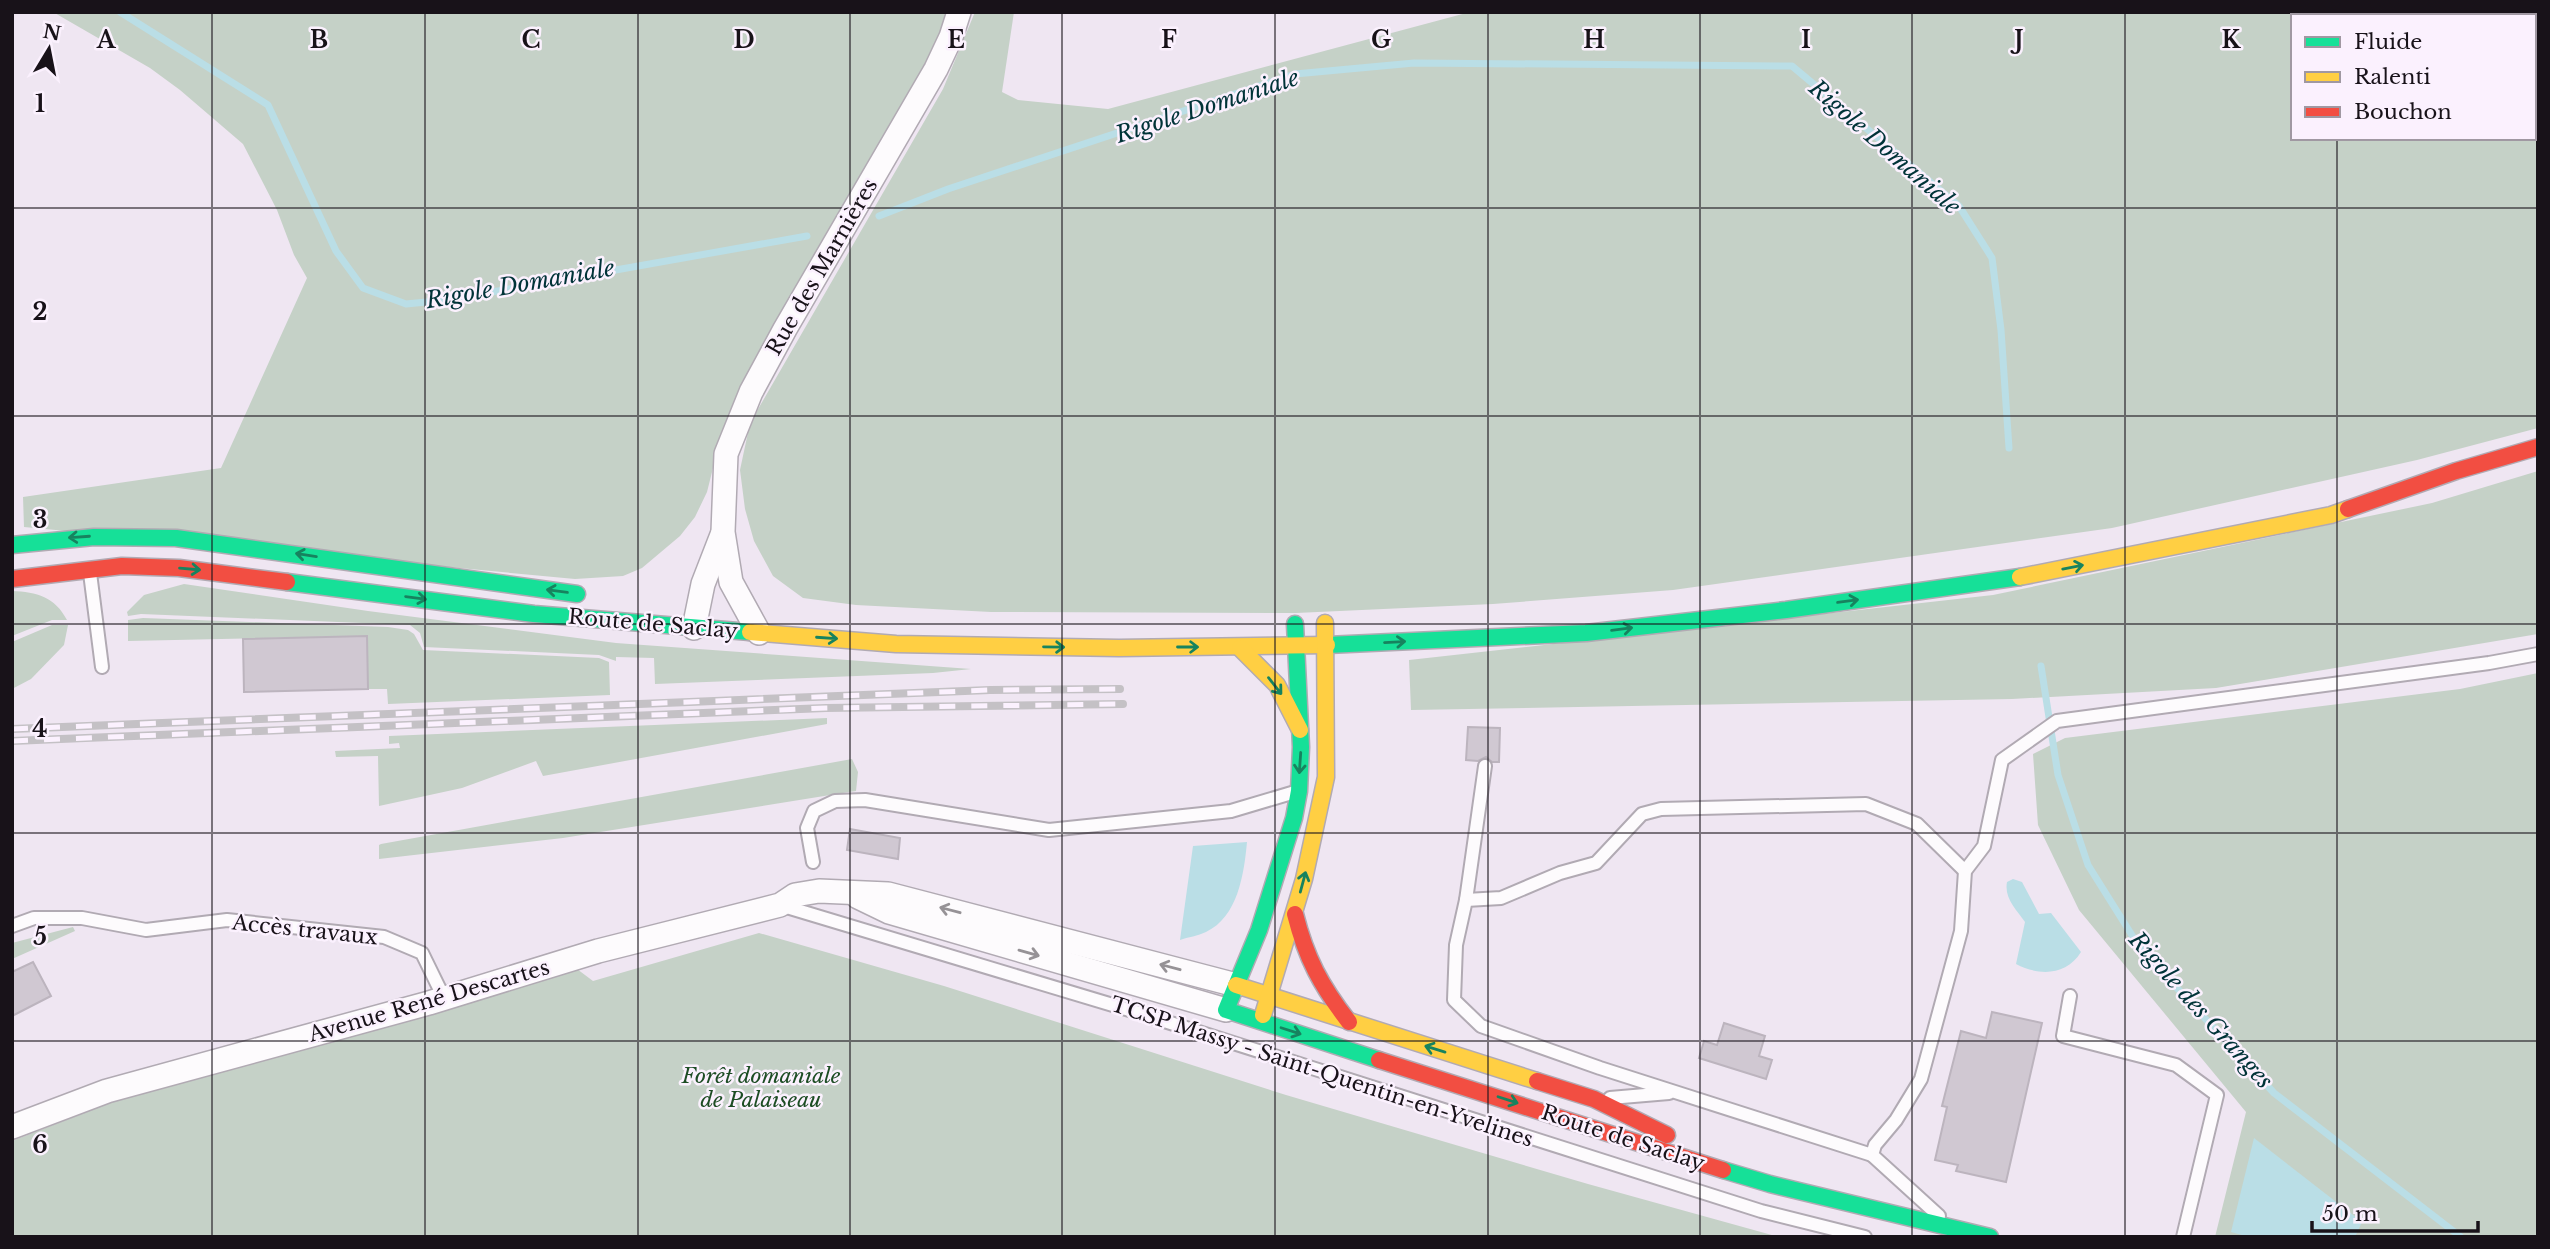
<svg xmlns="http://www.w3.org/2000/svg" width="2550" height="1249" font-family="'Libre Baskerville',serif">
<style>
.green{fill:#c5d1c7;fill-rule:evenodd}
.water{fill:#badee6}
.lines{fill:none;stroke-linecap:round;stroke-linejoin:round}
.stream{stroke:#badee6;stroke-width:7}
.building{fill:#d0c8d2;stroke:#bcb4be;stroke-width:2}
.lane-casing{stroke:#b1aab3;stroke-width:16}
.street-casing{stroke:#b1aab3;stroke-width:26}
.fast-casing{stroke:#b1aab3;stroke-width:19}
.slow-casing{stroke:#b1aab3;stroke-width:19}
.jam-casing{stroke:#b1aab3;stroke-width:19}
.lane{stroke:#fdfbfd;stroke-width:12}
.street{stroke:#fdfbfd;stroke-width:23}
.fast{stroke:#16e098;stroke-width:16}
.slow{stroke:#ffcf43;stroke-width:16}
.jam{stroke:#f24e42;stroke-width:16}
.rail-casing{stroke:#c4c1c5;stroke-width:8}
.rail{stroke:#fbf1fe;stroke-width:5;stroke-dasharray:16;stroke-linecap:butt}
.oneway{stroke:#17835f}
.oneway2{stroke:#969296}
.grid{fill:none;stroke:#181219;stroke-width:2;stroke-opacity:0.55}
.labels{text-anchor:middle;stroke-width:5;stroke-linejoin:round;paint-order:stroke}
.street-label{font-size:21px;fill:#181219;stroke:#fbf1fe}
.park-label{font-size:21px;font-style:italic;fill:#1d4d24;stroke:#fbf1fe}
.water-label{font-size:23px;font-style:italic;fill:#003338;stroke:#fbf1fe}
.grid-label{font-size:23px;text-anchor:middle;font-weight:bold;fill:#181219;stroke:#fbf1fe;stroke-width:5;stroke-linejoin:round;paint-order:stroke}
</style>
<rect width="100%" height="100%" fill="#efe6f2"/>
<g class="green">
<polygon points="53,12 950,12 921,84 716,456 707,492 695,517 680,536 642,568 623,576 575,579 24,527 23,497 221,468 307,278 294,255 277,210 243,144 180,90 150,68"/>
<path d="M 975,12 L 1014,12 L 1002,92 L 1018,100 L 1108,109 L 1470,12 L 2538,12 L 2538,428 L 2417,460 L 2112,528 L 1673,590 L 1493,604 L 1296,613 L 991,612 L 856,605 L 803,598 L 773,576 L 754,541 L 745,509 L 740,470 L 750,423 L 943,89 ZM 2293,16 L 2534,16 L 2534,138 L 2293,138 Z"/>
<polygon points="2538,471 2538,634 2216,688 2012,699 1411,710 1409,660 1993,595 2432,503"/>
<polygon points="184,584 368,611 616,643 971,669 933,673 655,684 654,658 616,657 616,661 599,655 424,647 420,633 410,625 141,614 128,616 127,612 144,595"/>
<path d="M 12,591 C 37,592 55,597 67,620 L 52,620 L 12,636 Z"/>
<polygon points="143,618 388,627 408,630 414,634 423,650 599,658 609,662 610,695 388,704 387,689 368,689 366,636 128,641 128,620"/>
<polygon points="52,625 68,625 64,645 31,679 12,689 12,642"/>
<polygon points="2538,673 2538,1237 2215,1237 2246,1112 2079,910 2038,825 2033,754 2065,738 2460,689"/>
<polygon points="827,718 827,724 543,776 536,761 462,788 379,806 378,756 336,757 335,751 400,748 399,743 389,744 389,736"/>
<polygon points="852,759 858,772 856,791 849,792 563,838 379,859 379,845 381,844"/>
<polygon points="73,927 75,931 12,959 12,943"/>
<polygon points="759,933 944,986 1286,1095 1588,1184 1779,1237 12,1237 12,1141 133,1094 573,966 593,981"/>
</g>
<g class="water">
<path d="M 1247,842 C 1244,874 1238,917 1206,932 C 1198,936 1188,937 1180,940 L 1193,846 Z"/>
<path d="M 2013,879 L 2022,882 L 2039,914 L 2051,913 L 2081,952 C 2066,976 2039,976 2016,964 L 2025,922 C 2016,909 2004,898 2007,882 Z"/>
<polygon points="2254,1138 2362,1222 2355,1237 2249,1237 2231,1232"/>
</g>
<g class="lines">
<g class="stream">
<polyline points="120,12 268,105 336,251 363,288 406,304 447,300 807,236"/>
<polyline points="879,216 948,189 1295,74 1414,63 1792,66 1959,206 1992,258 2001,330 2009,448"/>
<polyline points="2041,666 2058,775 2088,865 2140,948 2274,1093 2461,1237"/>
</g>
</g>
<g class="building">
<polygon points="367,636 368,689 244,692 243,639"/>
<polygon points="1468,727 1500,728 1499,762 1492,762 1486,757 1478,761 1466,760"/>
<polygon points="850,829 900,838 898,859 847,850"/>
<polygon points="33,962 51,996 12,1016 12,972"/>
<polygon points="1992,1012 2042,1023 2006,1182 1956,1171 1958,1165 1935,1160 1947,1107 1942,1106 1961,1031 1986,1038"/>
<polygon points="1724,1023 1765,1036 1759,1056 1772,1060 1766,1079 1699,1058 1704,1041 1717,1045"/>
</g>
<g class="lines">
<defs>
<g id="lane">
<polyline points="90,573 102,667"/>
<polyline points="813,862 807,828 814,811 835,801 865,800 1049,830 1231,811 1295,792"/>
<polyline points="1466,900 1485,766"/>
<polyline points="780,905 1136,1012 1761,1211 1865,1237"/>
<polyline points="12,926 34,918 82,918 146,930 227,920 384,937 422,953 444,998"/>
<polyline points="2070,996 2063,1036 2176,1065 2217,1095 2183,1237"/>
<polyline points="1610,1098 1669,1093"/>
<polyline points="1872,1155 1600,1068 1481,1026 1454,1000 1456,945 1466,900 1501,898 1560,873 1596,863 1642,814 1661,809 1866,804 1917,824 1965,871"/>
<polyline points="1939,1216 1872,1155 1875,1145 1896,1120 1921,1079 1961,931 1965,871 1984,846 2002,760 2057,721 2489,663 2538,654"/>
</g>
<g id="street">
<polyline points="694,628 703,584 722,535"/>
<polyline points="759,633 731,582 723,532 726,454 751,392 785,329 936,69 951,37 959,12"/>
<polyline points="858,897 889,912 1226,1010"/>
<polyline points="12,1127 107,1091 429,1003 598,951 780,905 795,895 819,891 888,894 1236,985"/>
</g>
<g id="fast">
<polyline points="12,545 94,537 176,538 577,594"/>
<polyline points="287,582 534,614 750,632"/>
<polyline points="1295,624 1301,747 1299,791 1294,818 1259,930 1226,1010 1379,1060"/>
<polyline points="1327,645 1586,633 1786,610 2020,577"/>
<polyline points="1723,1170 1770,1184 1990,1237"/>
</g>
<g id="slow">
<polyline points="2020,577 2331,515 2348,509"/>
<polyline points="750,632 896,644 1119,648 1327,645"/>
<polyline points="1240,648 1277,685 1300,730"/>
<polyline points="1236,985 1537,1081"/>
<polyline points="1263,1015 1304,879 1326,777 1325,623"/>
</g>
<g id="jam">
<polyline points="2348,509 2456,471 2538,447"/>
<polyline points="12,579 122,566 179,568 287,582"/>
<path d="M 1295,914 C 1306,958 1321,986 1349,1022"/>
<polyline points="1379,1060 1723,1170"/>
<polyline points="1537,1081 1594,1099 1667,1135"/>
</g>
</defs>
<use href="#lane" class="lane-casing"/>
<use href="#street" class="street-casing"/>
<use href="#fast" class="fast-casing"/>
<use href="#slow" class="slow-casing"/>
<use href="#jam" class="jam-casing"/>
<use href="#lane" class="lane"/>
<use href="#street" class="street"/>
<use href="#fast" class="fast"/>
<use href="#slow" class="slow"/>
<use href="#jam" class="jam"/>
<defs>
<g id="rail">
<polyline points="12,729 990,690 1120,689"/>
<polyline points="12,741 826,708 1123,704"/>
</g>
</defs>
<use href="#rail" class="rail-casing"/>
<use href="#rail" class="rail"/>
</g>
<defs><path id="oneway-shaft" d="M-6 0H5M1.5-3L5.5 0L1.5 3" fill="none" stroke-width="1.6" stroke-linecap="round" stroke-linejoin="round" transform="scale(1.75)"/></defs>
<g class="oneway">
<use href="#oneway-shaft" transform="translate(79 537) rotate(176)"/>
<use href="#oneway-shaft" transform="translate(306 555) rotate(-171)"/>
<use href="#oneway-shaft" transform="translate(2073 567) rotate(-11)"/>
<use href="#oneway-shaft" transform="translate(190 569) rotate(5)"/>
<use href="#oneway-shaft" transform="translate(557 591) rotate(-172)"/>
<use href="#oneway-shaft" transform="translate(416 598) rotate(8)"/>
<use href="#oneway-shaft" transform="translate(1848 601) rotate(-8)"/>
<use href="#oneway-shaft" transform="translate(1622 629) rotate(-7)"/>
<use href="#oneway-shaft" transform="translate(827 638) rotate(4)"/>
<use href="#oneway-shaft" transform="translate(1395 642) rotate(-3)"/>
<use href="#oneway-shaft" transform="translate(1054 647) rotate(1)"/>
<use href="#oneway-shaft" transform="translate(1188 647)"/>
<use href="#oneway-shaft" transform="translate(1275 686) rotate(52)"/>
<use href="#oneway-shaft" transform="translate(1300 763) rotate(94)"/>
<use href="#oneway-shaft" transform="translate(1303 882) rotate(-75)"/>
<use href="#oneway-shaft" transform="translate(1291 1031) rotate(18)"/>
<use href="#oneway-shaft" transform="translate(1435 1049) rotate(-163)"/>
<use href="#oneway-shaft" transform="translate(1508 1100) rotate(18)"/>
</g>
<g class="oneway2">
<use href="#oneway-shaft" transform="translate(950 910) rotate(-165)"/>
<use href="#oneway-shaft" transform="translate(1029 953) rotate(16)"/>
<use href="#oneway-shaft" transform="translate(1170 967) rotate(-165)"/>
</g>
<path class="grid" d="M 212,12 L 212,1237M 425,12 L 425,1237M 638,12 L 638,1237M 850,12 L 850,1237M 1062,12 L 1062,1237M 1275,12 L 1275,1237M 1488,12 L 1488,1237M 1700,12 L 1700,1237M 1912,12 L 1912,1237M 2125,12 L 2125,1237M 2337,12 L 2337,16M 2337,138 L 2337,1237M 12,208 L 2538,208M 12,416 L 2538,416M 12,624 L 2538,624M 12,833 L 2538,833M 12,1041 L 2538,1041"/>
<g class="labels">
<g class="street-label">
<text transform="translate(822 267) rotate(-60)" y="7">Rue des Marnières</text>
<text transform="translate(653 624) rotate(5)" y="7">Route de Saclay</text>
<text transform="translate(305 930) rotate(6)" y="7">Accès travaux</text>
<text transform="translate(429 1001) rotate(-16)" y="7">Avenue René Descartes</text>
<text transform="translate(1322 1072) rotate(18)" y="7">TCSP Massy - Saint-Quentin-en-Yvelines</text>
<text transform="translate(1623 1138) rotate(18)" y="7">Route de Saclay</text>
</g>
<g class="park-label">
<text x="761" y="1083">Forêt domaniale<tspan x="761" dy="24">de Palaiseau</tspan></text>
</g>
<g class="water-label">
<text transform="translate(1207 106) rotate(-18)" y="8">Rigole Domaniale</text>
<text transform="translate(1885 147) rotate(41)" y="8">Rigole Domaniale</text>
<text transform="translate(520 284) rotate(-10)" y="8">Rigole Domaniale</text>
<text transform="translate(2201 1010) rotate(48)" y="8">Rigole des Granges</text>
</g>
</g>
<g class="grid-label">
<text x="106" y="48">A</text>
<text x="319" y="48">B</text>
<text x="531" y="48">C</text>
<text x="744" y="48">D</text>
<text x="956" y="48">E</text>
<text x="1169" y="48">F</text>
<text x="1381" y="48">G</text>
<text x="1594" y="48">H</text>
<text x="1806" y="48">I</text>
<text x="2019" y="48">J</text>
<text x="2231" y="48">K</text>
<text x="40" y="112">1</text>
<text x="40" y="320">2</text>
<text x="40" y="528">3</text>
<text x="40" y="737">4</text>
<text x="40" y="945">5</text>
<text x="40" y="1153">6</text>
</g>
<rect width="2550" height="1249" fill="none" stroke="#181219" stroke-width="28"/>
<rect x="2291" y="14" width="245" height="126" fill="#fbf1fe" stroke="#a098a2" stroke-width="2"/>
<rect x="2305" y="37" width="35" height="10" fill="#16e098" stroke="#a098a2" stroke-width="2"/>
<text x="2354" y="49" font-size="21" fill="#181219">Fluide</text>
<rect x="2305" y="72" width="35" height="10" fill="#ffcf43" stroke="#a098a2" stroke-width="2"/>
<text x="2354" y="84" font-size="21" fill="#181219">Ralenti</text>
<rect x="2305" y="107" width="35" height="10" fill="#f24e42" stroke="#a098a2" stroke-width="2"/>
<text x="2354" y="119" font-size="21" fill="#181219">Bouchon</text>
<g transform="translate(49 49) rotate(10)" stroke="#fbf1fe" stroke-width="5" paint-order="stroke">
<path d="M0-5L12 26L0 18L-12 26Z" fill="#181219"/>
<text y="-10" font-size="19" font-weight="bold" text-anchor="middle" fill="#181219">N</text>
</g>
<path d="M2312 1221v10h166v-10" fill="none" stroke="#181219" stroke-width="3.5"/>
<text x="2322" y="1221" font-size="21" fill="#181219" stroke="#fbf1fe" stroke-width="5" paint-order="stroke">50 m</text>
</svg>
